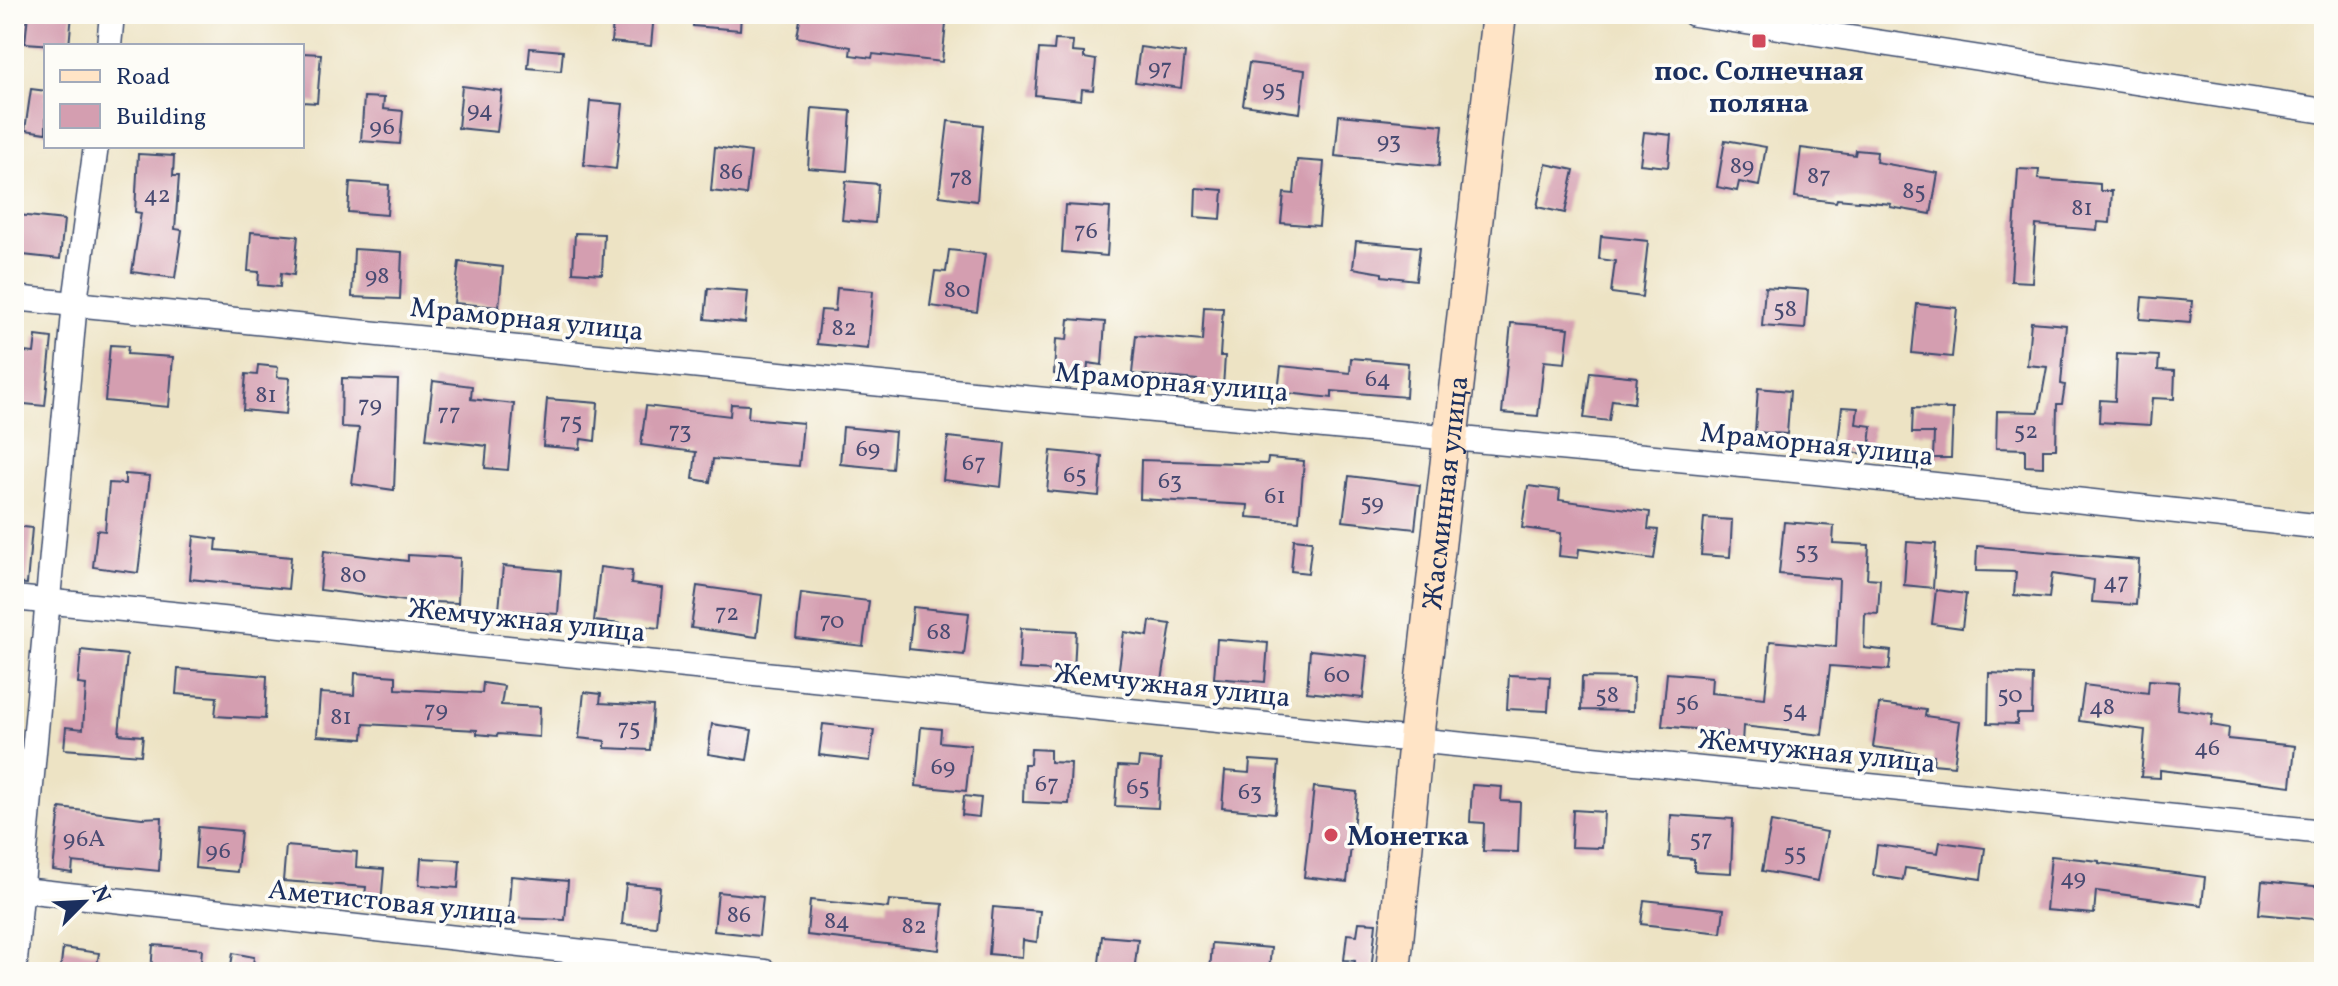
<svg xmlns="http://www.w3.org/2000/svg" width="2338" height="986" font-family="Vollkorn,serif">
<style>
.building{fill:#d49eb0}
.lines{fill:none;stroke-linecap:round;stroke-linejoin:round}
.street-casing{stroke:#3a4a6d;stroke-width:27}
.secondary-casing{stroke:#3a4a6d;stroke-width:37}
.street{stroke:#fff;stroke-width:24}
.secondary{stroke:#ffe4c6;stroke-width:34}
.poi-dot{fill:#d1495b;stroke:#fdfcf7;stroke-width:3}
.labels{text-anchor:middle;stroke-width:7;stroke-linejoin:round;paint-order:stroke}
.number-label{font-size:24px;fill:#494b72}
.poi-label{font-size:28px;font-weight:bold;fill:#1b2f5e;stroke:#fdfcf7}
.street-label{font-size:28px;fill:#1b2f5e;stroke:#fdfcf7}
</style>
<rect width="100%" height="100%" fill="#fdfcf7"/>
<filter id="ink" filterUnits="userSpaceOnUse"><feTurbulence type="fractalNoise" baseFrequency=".0125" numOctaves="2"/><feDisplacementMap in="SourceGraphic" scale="16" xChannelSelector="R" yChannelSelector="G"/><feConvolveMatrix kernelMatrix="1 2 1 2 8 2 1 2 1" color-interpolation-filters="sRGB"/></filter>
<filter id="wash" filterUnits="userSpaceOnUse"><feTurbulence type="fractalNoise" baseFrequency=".006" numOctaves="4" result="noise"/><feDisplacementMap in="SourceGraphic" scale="32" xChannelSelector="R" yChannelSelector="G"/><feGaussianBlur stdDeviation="1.8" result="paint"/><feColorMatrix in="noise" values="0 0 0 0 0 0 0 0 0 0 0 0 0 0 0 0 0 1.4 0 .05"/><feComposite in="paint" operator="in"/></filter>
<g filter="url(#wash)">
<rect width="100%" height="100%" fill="#ede3c4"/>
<g id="blocks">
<g class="building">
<polygon points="28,14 72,14 69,46 25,43"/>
<polygon points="614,14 654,14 651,46 611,42"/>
<polygon points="694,14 741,14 740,30 693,26"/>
<polygon points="801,14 947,14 942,62 873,54 872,58 850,55 851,47 797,37"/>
<polygon points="1055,40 1073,41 1072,52 1084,53 1084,58 1096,60 1093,90 1082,89 1081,100 1035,95 1039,49 1054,50"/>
<polygon points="1140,47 1185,53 1181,88 1135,82"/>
<polygon points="530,48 563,51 561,71 528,68"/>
<polygon points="302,53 321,54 317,103 302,102"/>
<polygon points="1249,63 1305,70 1300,113 1243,105"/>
<polygon points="462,86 502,91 497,132 458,128"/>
<polygon points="31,89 46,91 46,133 25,130"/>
<polygon points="364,97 384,98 383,109 403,111 400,144 361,141"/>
<polygon points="590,101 623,104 616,169 584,165"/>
<polygon points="812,108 851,111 847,171 808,168"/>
<polygon points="1339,115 1443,125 1439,166 1335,156"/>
<polygon points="948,121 983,125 977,201 939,196"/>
<polygon points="1644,132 1671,135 1668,167 1640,164"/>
<polygon points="1725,140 1766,147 1759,186 1739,182 1737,191 1717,187"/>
<polygon points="715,147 751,152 746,195 711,191"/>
<polygon points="1801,148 1855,155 1856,150 1877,152 1876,162 1938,173 1931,214 1890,207 1891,204 1837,199 1836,202 1795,197"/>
<polygon points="138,154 174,156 173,176 179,176 175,229 182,230 175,278 132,272 141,213 135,212"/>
<polygon points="1297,160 1324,162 1319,226 1281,223 1284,193 1294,194"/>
<polygon points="1546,164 1574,170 1565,213 1537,207"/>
<polygon points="2018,169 2039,170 2038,179 2100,184 2100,191 2112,191 2110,223 2098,222 2097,230 2036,225 2032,282 2011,281"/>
<polygon points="846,181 878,184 875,223 842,220"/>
<polygon points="350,182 389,185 387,215 348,212"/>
<polygon points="1196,188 1223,190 1221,219 1195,217"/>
<polygon points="1065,205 1110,208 1107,256 1062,252"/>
<polygon points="18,215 64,220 60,259 14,254"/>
<polygon points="251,232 298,236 294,275 281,273 280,287 258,285 259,272 248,271"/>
<polygon points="575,233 604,234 602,274 573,272"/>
<polygon points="1601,236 1648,241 1642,297 1611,293 1615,261 1599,259"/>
<polygon points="1356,241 1420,247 1416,280 1382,276 1382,273 1353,268"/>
<polygon points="354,249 402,252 400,299 352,297"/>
<polygon points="949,250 985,254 977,312 930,306 935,271 946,272"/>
<polygon points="459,262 503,267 499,307 454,303"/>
<polygon points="1765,287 1808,290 1805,329 1762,326"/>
<polygon points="708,288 748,291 745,323 705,319"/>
<polygon points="837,288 873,291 868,349 817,344 821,310 835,311"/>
<polygon points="2142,297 2192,301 2190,323 2140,319"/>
<polygon points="1917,304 1957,308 1952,357 1912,353"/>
<polygon points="1204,307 1223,308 1220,356 1225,356 1223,387 1196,386 1197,380 1132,374 1136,335 1202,341"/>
<polygon points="1069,319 1105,322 1102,365 1088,363 1087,376 1054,374 1056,339 1067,340"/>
<polygon points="2031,322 2066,325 2061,384 2065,385 2062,404 2057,404 2056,449 2043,449 2043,467 2025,466 2025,449 1996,448 1997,411 2039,412 2047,367 2027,365"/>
<polygon points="1511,323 1569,328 1565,363 1544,361 1538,416 1502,413"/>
<polygon points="36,336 52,338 45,406 14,403 14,351 34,353"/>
<polygon points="110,345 128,346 127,354 173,357 169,407 105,401"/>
<polygon points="2117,354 2159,356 2158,370 2175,371 2174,399 2152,398 2150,425 2099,422 2100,400 2115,401"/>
<polygon points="1351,358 1408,363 1406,397 1332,391 1332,398 1278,392 1281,366 1350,373"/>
<polygon points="258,365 278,367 277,377 290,378 286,414 243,410 246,374 257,375"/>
<polygon points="1590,372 1637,377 1634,403 1612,400 1609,421 1584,418"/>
<polygon points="342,378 398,380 394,490 352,484 359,428 341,427"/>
<polygon points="433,381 472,386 471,399 514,404 508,470 485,468 487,446 426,439"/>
<polygon points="1758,388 1790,391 1787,434 1755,432"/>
<polygon points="547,399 598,403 595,441 581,439 580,449 543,446"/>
<polygon points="731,404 749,405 748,418 803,423 799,466 713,459 710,482 693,479 696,452 641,445 646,406 730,416"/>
<polygon points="1842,407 1858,408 1856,424 1872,426 1869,454 1837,451"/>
<polygon points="1913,408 1953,409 1951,458 1933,458 1934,433 1912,433"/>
<polygon points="843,427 895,432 892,469 840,464"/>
<polygon points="948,437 1005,443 1001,487 943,480"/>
<polygon points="1051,451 1102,456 1099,496 1047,491"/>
<polygon points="1268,458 1304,461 1299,521 1247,517 1248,505 1140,499 1141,460 1267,464"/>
<polygon points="125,474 150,476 138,573 93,567 97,530 105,531 109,483 125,484"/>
<polygon points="1349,476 1420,485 1415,529 1343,521"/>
<polygon points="1528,486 1560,490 1559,500 1650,512 1648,529 1658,530 1654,559 1579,549 1578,558 1559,556 1561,533 1522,528"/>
<polygon points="1704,518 1732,520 1730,557 1701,555"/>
<polygon points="1784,522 1834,526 1833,543 1869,545 1867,578 1880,579 1878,614 1865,613 1864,648 1891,651 1889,670 1830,666 1822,735 1743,726 1742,743 1726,741 1726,732 1662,726 1667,673 1712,677 1711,693 1765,698 1770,641 1836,647 1839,579 1779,574"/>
<polygon points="14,526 32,528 27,584 14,583"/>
<polygon points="194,536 217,539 216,550 291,557 288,589 190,579"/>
<polygon points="1294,539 1312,541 1308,573 1291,571"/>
<polygon points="1907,542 1936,544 1933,588 1904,585"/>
<polygon points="1977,546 2139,560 2136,605 2092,602 2094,580 2052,574 2049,598 2014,595 2016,572 1976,571"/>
<polygon points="324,551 408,561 408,555 460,558 458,603 406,601 320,590"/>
<polygon points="503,566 561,571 558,614 499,610"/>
<polygon points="600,567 632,571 631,584 663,588 659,628 594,621"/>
<polygon points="697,586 762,595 757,637 691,628"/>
<polygon points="1936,590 1966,594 1962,628 1932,624"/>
<polygon points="801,593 869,601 863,646 796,638"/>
<polygon points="913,607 969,613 964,655 909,649"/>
<polygon points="1150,621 1171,624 1162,681 1118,675 1124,632 1148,636"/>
<polygon points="1021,628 1076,631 1074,672 1019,669"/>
<polygon points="1217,639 1268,643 1265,682 1214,678"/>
<polygon points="81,650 127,655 119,734 143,736 141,755 64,749 66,727 83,729 86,685 78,684"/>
<polygon points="1310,650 1367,656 1363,698 1307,692"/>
<polygon points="178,669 267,676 265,719 215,716 217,697 176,694"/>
<polygon points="355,673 396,676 396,689 482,693 483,683 504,686 501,705 540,707 539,737 498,734 497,736 477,734 477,730 364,724 363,739 317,736 320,693 354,695"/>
<polygon points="1989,673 2033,675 2032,714 2017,714 2017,724 1988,723"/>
<polygon points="1509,675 1550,677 1548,711 1507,709"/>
<polygon points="1582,677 1634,678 1633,711 1581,710"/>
<polygon points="2149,680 2179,682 2177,709 2213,714 2211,725 2229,728 2228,739 2295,746 2291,786 2160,770 2160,778 2141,777 2145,730 2079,721 2084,685 2148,693"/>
<polygon points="584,692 601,694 600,703 653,706 650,750 605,748 605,741 579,738"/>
<polygon points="1879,704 1926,710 1925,716 1960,721 1954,766 1933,764 1934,755 1873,747"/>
<polygon points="712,724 752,730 747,760 708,754"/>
<polygon points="823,724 874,730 870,761 819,755"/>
<polygon points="921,727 941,729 940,742 971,745 966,791 916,786"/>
<polygon points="1031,749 1050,750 1050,762 1071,763 1069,804 1023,802 1024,764 1030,764"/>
<polygon points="1139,758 1161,760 1158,808 1115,806 1118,766 1138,767"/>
<polygon points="1250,760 1279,762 1275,813 1222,808 1225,771 1249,773"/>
<polygon points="1472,785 1502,787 1501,801 1520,802 1518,852 1483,851 1484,823 1470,822"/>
<polygon points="1314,787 1357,792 1347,882 1304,877"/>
<polygon points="964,796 981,798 979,817 962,815"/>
<polygon points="60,808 142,818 162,817 159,871 73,862 72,873 53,870"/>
<polygon points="1573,810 1604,812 1602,848 1571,847"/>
<polygon points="1671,815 1733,819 1731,873 1694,871 1694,859 1669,857"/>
<polygon points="1771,822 1827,832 1818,881 1762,871"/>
<polygon points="198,827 241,831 237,872 195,868"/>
<polygon points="1940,842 1985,848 1981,879 1905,868 1903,880 1873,875 1877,845 1938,853"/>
<polygon points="286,846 357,852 356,867 384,869 381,904 364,903 366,887 283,881"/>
<polygon points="2051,856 2099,861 2099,863 2205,877 2202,905 2096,891 2094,914 2046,910"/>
<polygon points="421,858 460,860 458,888 419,885"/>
<polygon points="511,876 568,881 565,920 508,918"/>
<polygon points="2262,881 2324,887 2324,920 2259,914"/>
<polygon points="626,884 660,887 656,927 622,924"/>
<polygon points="718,892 763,897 759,936 714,931"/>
<polygon points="810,900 888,908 889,900 943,904 939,950 807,935"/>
<polygon points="1644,900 1724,909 1721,933 1641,924"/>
<polygon points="993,907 1040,911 1037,942 1023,940 1022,957 989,954"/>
<polygon points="1359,922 1376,923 1371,972 1354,972 1355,961 1344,960 1347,934 1357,935"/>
<polygon points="1102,936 1138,939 1134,972 1098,972"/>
<polygon points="1212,943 1271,948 1269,972 1210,972"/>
<polygon points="153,945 202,949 200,972 151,972"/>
<polygon points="63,948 99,953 96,972 60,972"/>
<polygon points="233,953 254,957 252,972 230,972"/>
</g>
</g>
</g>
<g filter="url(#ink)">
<use href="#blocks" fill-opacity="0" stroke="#3a4a6d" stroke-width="2"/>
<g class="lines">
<defs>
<g id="street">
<polyline points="1694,14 2324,111"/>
<polyline points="109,46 112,14"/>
<polyline points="14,298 1003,396 1816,472 2324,527"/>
<polyline points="14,598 2324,832"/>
<polyline points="14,889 765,972"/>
<polyline points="14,972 75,302 96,146"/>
</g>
<g id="secondary">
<path id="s1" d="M 1393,972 L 1416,739 L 1499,14"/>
</g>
</defs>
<use href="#street" class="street-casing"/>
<use href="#secondary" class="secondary-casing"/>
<use href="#street" class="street"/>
<use href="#secondary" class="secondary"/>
</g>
</g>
<g class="poi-dot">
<rect x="1751" y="33" width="16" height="16" rx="4"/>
<circle cx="1331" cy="835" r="8"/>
</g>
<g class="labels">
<g class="number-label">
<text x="1160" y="75">97</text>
<text x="1274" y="96">95</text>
<text x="480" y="117">94</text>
<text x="382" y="134">96</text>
<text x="1389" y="148">93</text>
<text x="1742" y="173">89</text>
<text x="731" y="179">86</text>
<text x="1819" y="183">87</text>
<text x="961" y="185">78</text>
<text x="1914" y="198">85</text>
<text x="157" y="202">42</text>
<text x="2082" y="215">81</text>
<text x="1086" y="238">76</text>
<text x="377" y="283">98</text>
<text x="957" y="297">80</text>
<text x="1785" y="316">58</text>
<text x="844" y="335">82</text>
<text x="1378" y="386">64</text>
<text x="266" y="402">81</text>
<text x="370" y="412">79</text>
<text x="449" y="420">77</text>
<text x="571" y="429">75</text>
<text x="680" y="438">73</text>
<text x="2026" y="438">52</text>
<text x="868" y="456">69</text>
<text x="974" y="470">67</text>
<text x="1075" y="482">65</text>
<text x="1170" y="488">63</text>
<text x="1275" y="503">61</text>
<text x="1372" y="510">59</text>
<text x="1807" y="558">53</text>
<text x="353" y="582">80</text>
<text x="2116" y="589">47</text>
<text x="727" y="620">72</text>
<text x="832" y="628">70</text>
<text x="939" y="639">68</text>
<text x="1337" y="682">60</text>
<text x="1607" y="702">58</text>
<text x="2010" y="702">50</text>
<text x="1687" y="710">56</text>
<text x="2102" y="714">48</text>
<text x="436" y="717">79</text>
<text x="1795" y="717">54</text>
<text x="341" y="724">81</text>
<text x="629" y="735">75</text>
<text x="2207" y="755">46</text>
<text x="943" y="774">69</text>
<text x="1047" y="791">67</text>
<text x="1138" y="794">65</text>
<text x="1250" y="799">63</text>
<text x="84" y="846">96А</text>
<text x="1701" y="846">57</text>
<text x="218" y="858">96</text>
<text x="1795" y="860">55</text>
<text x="2073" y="885">49</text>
<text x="739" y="922">86</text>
<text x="837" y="928">84</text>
<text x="914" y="933">82</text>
</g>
<g class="poi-label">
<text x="1759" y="80">пос. Солнечная<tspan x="1759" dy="32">поляна</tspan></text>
<text x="1347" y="845" text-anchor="start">Монетка</text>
</g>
<g class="street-label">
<text transform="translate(527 318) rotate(6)" y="10">Мраморная улица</text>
<text transform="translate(1172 381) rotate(5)" y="10">Мраморная улица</text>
<text transform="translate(1817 443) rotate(6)" y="10">Мраморная улица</text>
<text dy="10" stroke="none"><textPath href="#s1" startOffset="482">Жасминная улица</textPath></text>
<text transform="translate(527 619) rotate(6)" y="10">Жемчужная улица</text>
<text transform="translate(1172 684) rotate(6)" y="10">Жемчужная улица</text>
<text transform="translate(1817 750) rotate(6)" y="10">Жемчужная улица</text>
<text transform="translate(393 901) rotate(6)" y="10">Аметистовая улица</text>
</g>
</g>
<rect width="2338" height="986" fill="none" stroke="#fdfcf7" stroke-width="48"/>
<rect x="44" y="44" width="260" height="104" fill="#fdfcf7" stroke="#a3aaba" stroke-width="2"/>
<rect x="60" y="70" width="40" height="12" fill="#ffe4c6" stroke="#a3aaba" stroke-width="2"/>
<text x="116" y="84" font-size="24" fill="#1b2f5e">Road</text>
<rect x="60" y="104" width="40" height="24" fill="#d49eb0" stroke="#a3aaba" stroke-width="2"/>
<text x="116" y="124" font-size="24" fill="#1b2f5e">Building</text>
<g transform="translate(84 902) rotate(66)" stroke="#fdfcf7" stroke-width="6" paint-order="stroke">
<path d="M0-6L14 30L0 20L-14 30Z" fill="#1b2f5e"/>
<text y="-12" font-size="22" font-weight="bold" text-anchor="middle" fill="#1b2f5e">N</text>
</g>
</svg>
